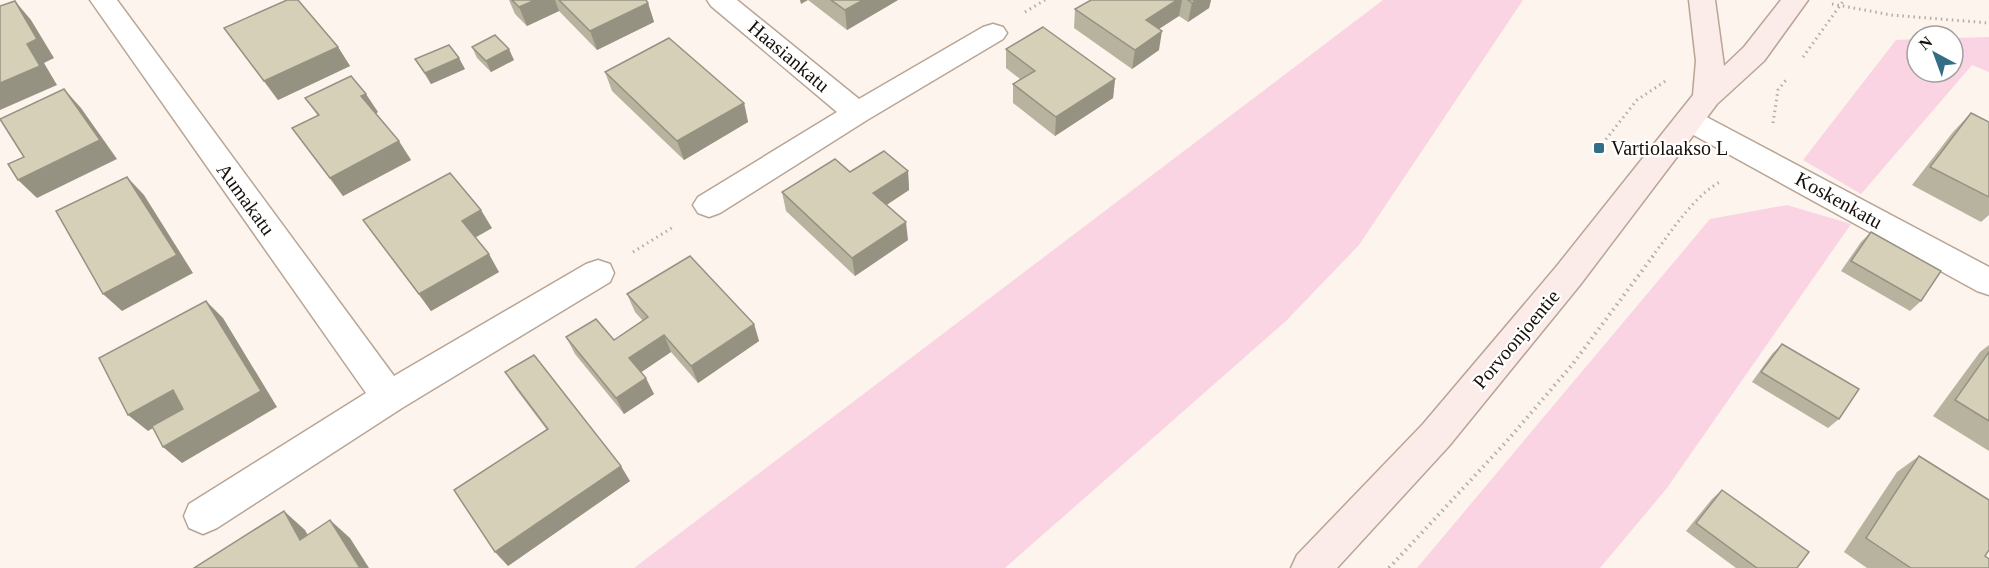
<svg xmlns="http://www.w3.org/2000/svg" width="1989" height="568" font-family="Georgia,serif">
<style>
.green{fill:#fad4e2}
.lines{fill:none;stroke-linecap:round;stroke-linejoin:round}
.street-casing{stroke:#b8a595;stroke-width:3}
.secondary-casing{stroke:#b8a595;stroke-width:3}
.path-far1{stroke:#b4aca6;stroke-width:3;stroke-dasharray:1.5 4;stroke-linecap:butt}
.path{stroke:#b4aca6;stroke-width:4;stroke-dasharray:1.5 4.5;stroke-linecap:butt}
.street{fill:#fff;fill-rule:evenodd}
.secondary{fill:#fcece9;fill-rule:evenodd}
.wall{fill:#b8b39f}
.shaded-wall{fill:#969282}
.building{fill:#d6d0b9;stroke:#969282;stroke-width:1.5}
.poi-dot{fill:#346e86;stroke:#fff;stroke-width:2}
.labels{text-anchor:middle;stroke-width:4.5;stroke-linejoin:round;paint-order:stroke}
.street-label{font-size:20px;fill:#160f0a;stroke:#fff}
.poi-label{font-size:20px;fill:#160f0a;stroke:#fff;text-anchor:start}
</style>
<rect width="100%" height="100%" fill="#fdf4ee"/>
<g class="green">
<polygon points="1383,0 1523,0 1359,245 1286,321 1005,568 634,568"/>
<polygon points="1989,37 1989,72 1972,65 1861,194 1803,160 1896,40 1917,39 1917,72 1953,72 1953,38"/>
<polygon points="1787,205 1851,224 1667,488 1600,568 1417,568 1710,219"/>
</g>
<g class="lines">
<defs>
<g id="street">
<polygon points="90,0 117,0 394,376 586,264 598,260 610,264 614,273 610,282 402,408 217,528 203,534 189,528 184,516 189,504 366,393"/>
<polygon points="707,0 737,0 859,99 983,27 993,24 1003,27 1007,33 1003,39 867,120 720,213 709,217 698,213 693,205 698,197 837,112 711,6"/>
<polygon points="1689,110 1699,113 1989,267 1989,295 1977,291 1679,127 1674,120 1679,113"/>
</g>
<polygon id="secondary" points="1689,0 1715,0 1724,66 1744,47 1781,0 1808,0 1764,61 1717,104 1580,285 1449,446 1337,568 1291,568 1297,555 1423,424 1556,267 1693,95 1696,61"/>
</defs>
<use href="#street" class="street-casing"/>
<use href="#secondary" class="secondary-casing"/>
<g class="path-far1">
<polyline points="1832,4 1891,15 1989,23"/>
<polyline points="1025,12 1045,0"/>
<polyline points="1803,57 1844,0"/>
<polyline points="1773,123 1778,90 1786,80"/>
<polyline points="1599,148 1637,100 1667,80"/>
<polyline points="633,252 675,226"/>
<path d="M 1652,257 C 1670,233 1695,194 1722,181"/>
</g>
<polyline class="path" points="1389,568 1507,441 1572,365 1653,256"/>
<use href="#street" class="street"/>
<use href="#secondary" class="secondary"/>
</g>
<g class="wall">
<polygon points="509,0 646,0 648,3 654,22 597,50 559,11 527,26 515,14"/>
<polygon points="808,0 898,0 847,30"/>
<polygon points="1091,0 1211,0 1209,8 1188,22 1179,16 1159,29 1159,50 1132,69 1074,28 1075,9"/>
<polygon points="224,28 338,47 350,66 278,100"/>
<polygon points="472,47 514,60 491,72 477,58"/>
<polygon points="1006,49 1115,79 1113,98 1055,136 1013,103 1013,84 1020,79 1006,68"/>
<polygon points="415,59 465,69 431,84"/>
<polygon points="605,72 744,103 748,122 684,160 612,91"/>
<polygon points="305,98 378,112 376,113 411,160 343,196 292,128 318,116"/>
<polygon points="1971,113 1989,122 1989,215 1981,222 1912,185 1953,132"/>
<polygon points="908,171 909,190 886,205 908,240 855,276 786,211 782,192 850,172"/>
<polygon points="363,220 492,228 475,238 499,272 431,311"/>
<polygon points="1871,232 1921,301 1910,311 1841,271 1861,242"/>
<polygon points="627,294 754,324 759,341 698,383 671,352 641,372 654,394 624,414 575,354 566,337 614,340 643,321 635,312"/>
<polygon points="1782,344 1839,419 1828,428 1752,382 1772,354"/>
<polygon points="1989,345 1989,451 1933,416 1980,352"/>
<polygon points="505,372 630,481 508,566 547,430 516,389"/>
<polygon points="1919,456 1985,556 1989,568 1867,568 1844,552 1897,472"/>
<polygon points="1722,490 1797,568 1736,568 1686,531 1712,499"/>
</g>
<g class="shaded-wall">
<polygon points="535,0 555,0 559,11 527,26 519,7"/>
<polygon points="800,0 808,0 801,4"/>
<polygon points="863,0 898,0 847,30 845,10"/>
<polygon points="1177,0 1182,0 1179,16 1143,39 1146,20"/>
<polygon points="1196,0 1211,0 1209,8 1188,22 1192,3"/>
<polygon points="15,1 31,20 54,58 44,63 57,85 0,110 0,83"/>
<polygon points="648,3 654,22 597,50 590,31"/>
<polygon points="1162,31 1159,50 1132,69 1135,50"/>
<polygon points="338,47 350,66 278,100 264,81"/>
<polygon points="509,49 514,60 491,72 486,61"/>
<polygon points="459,58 465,69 431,84 425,73"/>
<polygon points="1115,79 1113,98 1055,136 1056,117"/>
<polygon points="64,89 81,108 117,159 37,198 18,180"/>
<polygon points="366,94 378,112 373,115 361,96"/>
<polygon points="744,103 748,122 684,160 677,141"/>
<polygon points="399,141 411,160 343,196 330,178"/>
<polygon points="908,171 909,190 876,212 873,193"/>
<polygon points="127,177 144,195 193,273 122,311 103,294"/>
<polygon points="481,210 492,228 472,239 462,221"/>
<polygon points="906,222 908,240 855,276 852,258"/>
<polygon points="489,254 499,272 431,311 419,294"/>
<polygon points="206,301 223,318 277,407 182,463 163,447 261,391"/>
<polygon points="754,324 759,341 698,383 691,366"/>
<polygon points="664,335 671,352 637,375 629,358"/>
<polygon points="646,378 654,394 624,414 616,398"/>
<polygon points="173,390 191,406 148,431 128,415"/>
<polygon points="621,466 630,481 508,566 495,552"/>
<polygon points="284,511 305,530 321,558 300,540"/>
<polygon points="330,520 350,538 369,568 360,568"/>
</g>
<g class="building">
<polygon points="287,0 298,0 338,47 264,81 224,28"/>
<polygon points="512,0 535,0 519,7"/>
<polygon points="559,0 646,0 648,3 590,31"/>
<polygon points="831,0 863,0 845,10"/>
<polygon points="1091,0 1177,0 1146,20 1162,31 1135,50 1075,9"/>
<polygon points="1188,0 1196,0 1192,3"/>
<polygon points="15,1 37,39 27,44 40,66 0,83 0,6"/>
<polygon points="1043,27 1115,79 1056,117 1013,84 1035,71 1006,49"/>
<polygon points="495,35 509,49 486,61 472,47"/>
<polygon points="669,38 744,103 677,141 605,72"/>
<polygon points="449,45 459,58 425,73 415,59"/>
<polygon points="351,76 366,94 361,96 399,141 330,178 292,128 319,115 305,98"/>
<polygon points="64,89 100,140 18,180 8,164 24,157 0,119"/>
<polygon points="1971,113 1989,122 1989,197 1930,167"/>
<polygon points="884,151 908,171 873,193 906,222 852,258 782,192 835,159 850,172"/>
<polygon points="450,173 481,210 462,221 489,254 419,294 363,220"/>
<polygon points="127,177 177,255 103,294 56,211"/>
<polygon points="1871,232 1941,271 1921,301 1851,261"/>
<polygon points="690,256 754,324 691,366 664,335 629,358 646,378 616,398 566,337 596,319 614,340 648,317 627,294"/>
<polygon points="206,301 261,391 163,447 152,426 183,409 173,390 128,415 99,358"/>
<polygon points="1782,344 1859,389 1839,419 1761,372"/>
<polygon points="1989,352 1989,421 1955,400"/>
<polygon points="534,355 621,466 495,552 454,490 548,429 505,372"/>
<polygon points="1919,456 1989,500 1989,550 1985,556 1989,559 1989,568 1911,568 1866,538"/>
<polygon points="1722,490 1809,552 1797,568 1757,568 1696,523"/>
<polygon points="284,511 300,540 330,520 360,568 194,568"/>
</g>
<rect class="poi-dot" x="1593" y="142" width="12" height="12" rx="3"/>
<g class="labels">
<g class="street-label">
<text transform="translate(789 56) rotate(40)" y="7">Haasiankatu</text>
<text transform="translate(246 199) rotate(54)" y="7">Aumakatu</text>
<text transform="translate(1839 200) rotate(29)" y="7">Koskenkatu</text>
<text transform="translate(1516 339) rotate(-50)" y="7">Porvoonjoentie</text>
</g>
<g class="poi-label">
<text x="1611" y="155">Vartiolaakso L</text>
</g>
</g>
<g transform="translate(1935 54) rotate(319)"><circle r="28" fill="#ffffff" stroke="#a29f9d" stroke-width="1.5"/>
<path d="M0-4.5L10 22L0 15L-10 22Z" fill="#346e86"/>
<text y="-9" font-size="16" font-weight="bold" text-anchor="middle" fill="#160f0a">N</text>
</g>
</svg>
